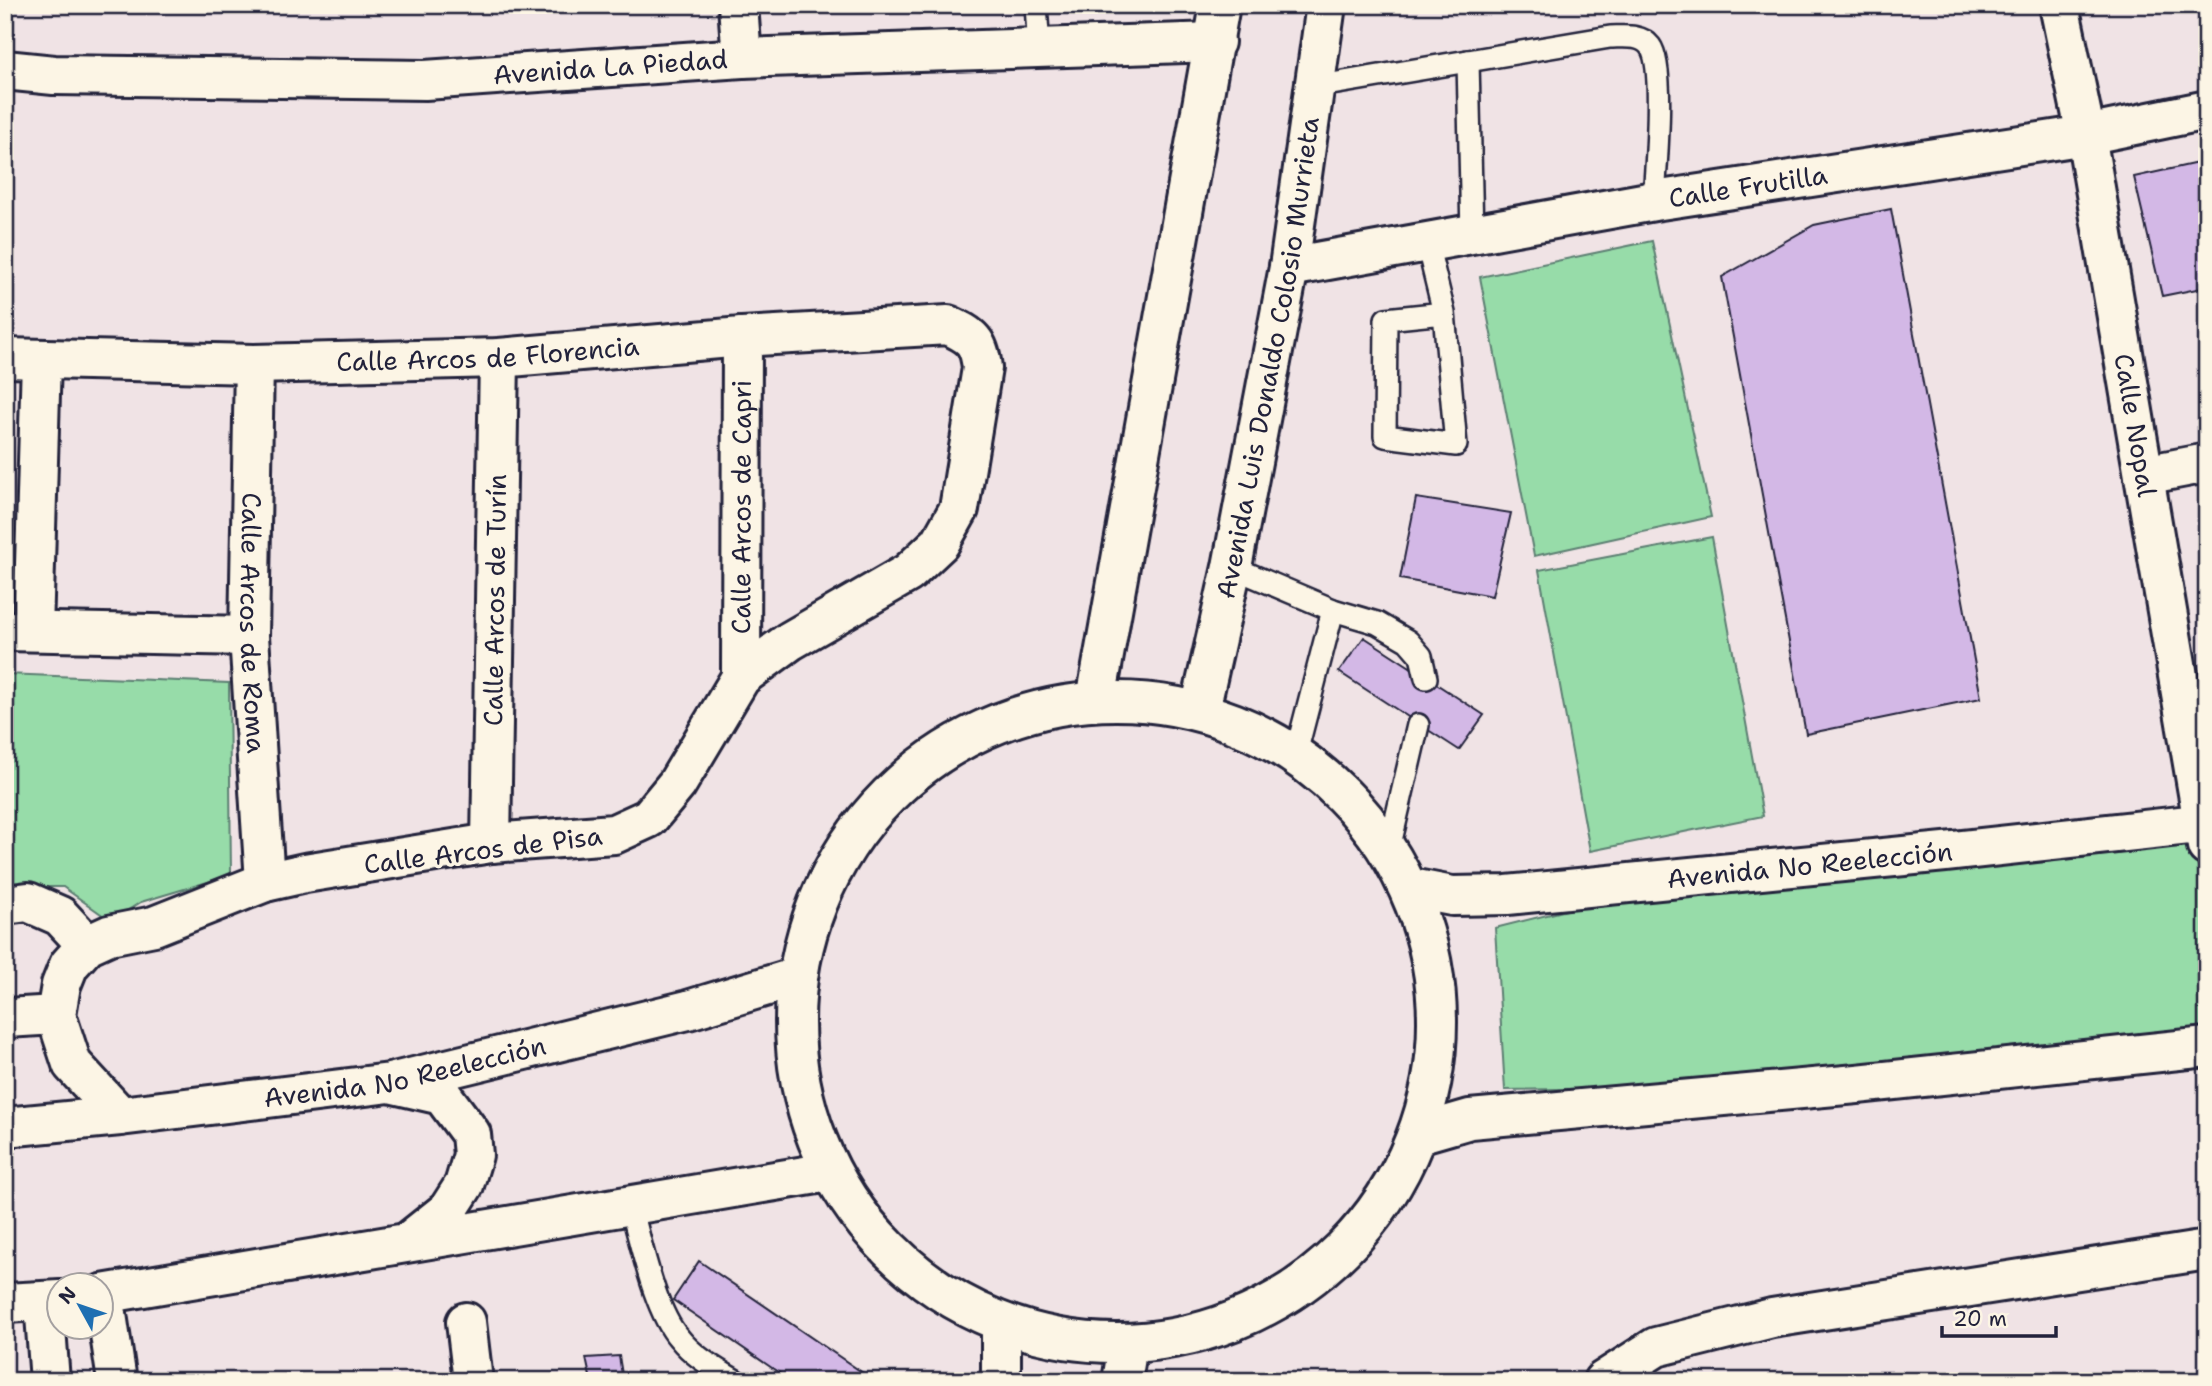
<svg xmlns="http://www.w3.org/2000/svg" width="2212" height="1386" font-family="'Shantell Sans',sans-serif">
<style>
.green{fill:#97dca9;stroke:#5c7f72;stroke-width:2}
.building{fill:#d3b8e6;stroke:#22223b;stroke-width:2}
.lines{fill:none;stroke-linecap:round;stroke-linejoin:round}
.lane-casing{stroke:#22223b;stroke-width:26}
.street-casing{stroke:#22223b;stroke-width:44}
.secondary-casing{stroke:#22223b;stroke-width:44}
.lane{stroke:#fcf5e5;stroke-width:21}
.street{stroke:#fcf5e5;stroke-width:38}
.secondary{stroke:#fcf5e5;stroke-width:38}
.labels{text-anchor:middle;stroke-width:7;stroke-linejoin:round;paint-order:stroke}
.street-label{font-size:26px;fill:#22223b;stroke:#fcf5e5}
</style>
<rect width="100%" height="100%" fill="#f0e3e5"/>
<filter id="ink" filterUnits="userSpaceOnUse"><feTurbulence type="fractalNoise" baseFrequency=".0143" numOctaves="2"/><feDisplacementMap in="SourceGraphic" scale="14" xChannelSelector="R" yChannelSelector="G"/><feConvolveMatrix kernelMatrix="1 2 1 2 8 2 1 2 1" color-interpolation-filters="sRGB"/></filter>
<g filter="url(#ink)">
<g class="green">
<polygon points="1652,241 1711,517 1534,556 1480,277"/>
<polygon points="1712,537 1763,816 1590,851 1539,570"/>
<polygon points="5,674 229,683 231,875 141,902 111,921 63,887 5,887"/>
<polygon points="2207,823 2207,1047 1857,1084 1505,1090 1495,928 1707,875"/>
</g>
<g class="building">
<polygon points="2207,161 2207,287 2162,296 2134,177"/>
<polygon points="1891,209 1981,698 1806,734 1722,277 1814,225"/>
<polygon points="1416,498 1511,513 1492,596 1400,579"/>
<polygon points="1364,637 1484,715 1459,750 1339,672"/>
<polygon points="699,1261 866,1375 862,1381 791,1381 673,1300"/>
<polygon points="619,1356 623,1381 591,1381 586,1358"/>
</g>
<g class="lines">
<defs>
<g id="lane">
<polyline points="1036,5 1039,49"/>
<polyline points="1468,61 1472,235"/>
<path d="M 1314,87 L 1610,37 C 1623,37 1641,34 1650,46 C 1666,67 1655,172 1654,201"/>
<polyline points="1427,243 1444,313 1456,445 1385,436 1386,319 1444,313"/>
<polyline points="1232,567 1333,610 1377,623 1408,641 1421,656 1426,678"/>
<polyline points="1296,753 1333,610"/>
<polyline points="1389,849 1418,725"/>
<path d="M 630,1204 C 641,1241 654,1310 679,1338 C 694,1357 715,1368 736,1381"/>
</g>
<g id="street">
<polyline points="738,5 742,58"/>
<path id="s1" d="M 2059,5 L 2086,135 L 2207,846"/>
<path id="s2" d="M 5,70 L 54,75 L 425,80 L 742,58 L 1215,42"/>
<path id="s3" d="M 1289,267 L 1654,201 L 2086,135 L 2207,110"/>
<path id="s4" d="M 5,358 L 254,364 L 499,358 L 742,337 L 948,325 C 972,336 979,341 982,368 L 959,509 L 940,543 L 908,573 L 790,641 L 741,677 L 677,784 L 649,818 L 614,834 L 491,843 L 305,873 L 265,882 L 154,926 L 109,935 L 87,945 L 69,965 L 61,985 L 56,1015 L 72,1064 L 120,1116"/>
<path id="s5" d="M 254,364 L 249,636 L 265,882"/>
<polyline points="2144,475 2207,463"/>
<polyline points="5,631 249,636"/>
<polyline points="33,631 41,360"/>
<path id="s6" d="M 741,677 L 742,337"/>
<path id="s7" d="M 491,843 L 499,358"/>
<polyline points="5,905 28,902 60,916 87,945"/>
<polyline points="6,1018 56,1015"/>
<polyline points="104,1294 117,1381"/>
<polyline points="44,1302 50,1381"/>
<polyline points="466,1322 473,1381"/>
<polyline points="1603,1381 1656,1347 1772,1318 2207,1250"/>
</g>
<g id="secondary">
<polyline points="1096,700 1220,5"/>
<circle cx="1116" cy="1022" r="321"/>
<path id="s8" d="M 1200,710 L 1232,567 L 1289,267 L 1326,5"/>
<path id="s9" d="M 1411,888 L 1452,896 L 1507,895 L 1945,852 L 2207,823"/>
<polyline points="394,1084 442,1095 471,1134 473,1155 464,1185 448,1210 409,1241"/>
<path id="s10" d="M 5,1127 L 120,1116 L 390,1083 L 688,1010 L 797,977"/>
<polyline points="1418,1134 1470,1119 1857,1084 2207,1047"/>
<polyline points="102,1294 829,1172"/>
<polyline points="5,1303 60,1300"/>
<polyline points="1001,1324 1001,1381"/>
<polyline points="1122,1381 1128,1345"/>
</g>
</defs>
<use href="#lane" class="lane-casing"/>
<use href="#street" class="street-casing"/>
<use href="#secondary" class="secondary-casing"/>
<use href="#lane" class="lane"/>
<use href="#street" class="street"/>
<use href="#secondary" class="secondary"/>
</g>
</g>
<g class="labels">
<g class="street-label">
<text dy="9" stroke="none"><textPath href="#s2" startOffset="606">Avenida La Piedad</textPath></text>
<text dy="9" stroke="none"><textPath href="#s3" startOffset="466">Calle Frutilla</textPath></text>
<text dy="9" stroke="none"><textPath href="#s4" startOffset="483">Calle Arcos de Florencia</textPath></text>
<text dy="9" stroke="none"><textPath href="#s8" startOffset="359">Avenida Luis Donaldo Colosio Murrieta</textPath></text>
<text dy="9" stroke="none"><textPath href="#s1" startOffset="427">Calle Nopal</textPath></text>
<text dy="9" stroke="none"><textPath href="#s6" startOffset="170">Calle Arcos de Capri</textPath></text>
<text dy="9" stroke="none"><textPath href="#s7" startOffset="243">Calle Arcos de Turín</textPath></text>
<text dy="9" stroke="none"><textPath href="#s5" startOffset="259">Calle Arcos de Roma</textPath></text>
<text transform="translate(483 850) rotate(-7)" y="9">Calle Arcos de Pisa</text>
<text dy="9" stroke="none"><textPath href="#s9" startOffset="401">Avenida No Reelección</textPath></text>
<text dy="9" stroke="none"><textPath href="#s10" startOffset="404">Avenida No Reelección</textPath></text>
</g>
</g>
<rect width="2212" height="1386" fill="none" stroke="#fcf5e5" stroke-width="28"/>
<rect x="14" y="14" width="2184" height="1358" fill="none" stroke="#22223b" stroke-width="2.5" filter="url(#ink)"/>
<g transform="translate(80 1306) rotate(310)"><circle r="33" fill="#fcf5e5" stroke="#a5a1a1" stroke-width="2"/>
<path d="M0-5L12 26L0 18L-12 26Z" fill="#1f6fb2"/>
<text y="-10" font-size="19" font-weight="bold" text-anchor="middle" fill="#22223b">N</text>
</g>
<path d="M1942 1326v10h114v-10" fill="none" stroke="#22223b" stroke-width="3.5"/>
<text x="1953" y="1326" font-size="21" fill="#22223b" stroke="#fcf5e5" stroke-width="5" paint-order="stroke">20 m</text>
</svg>
